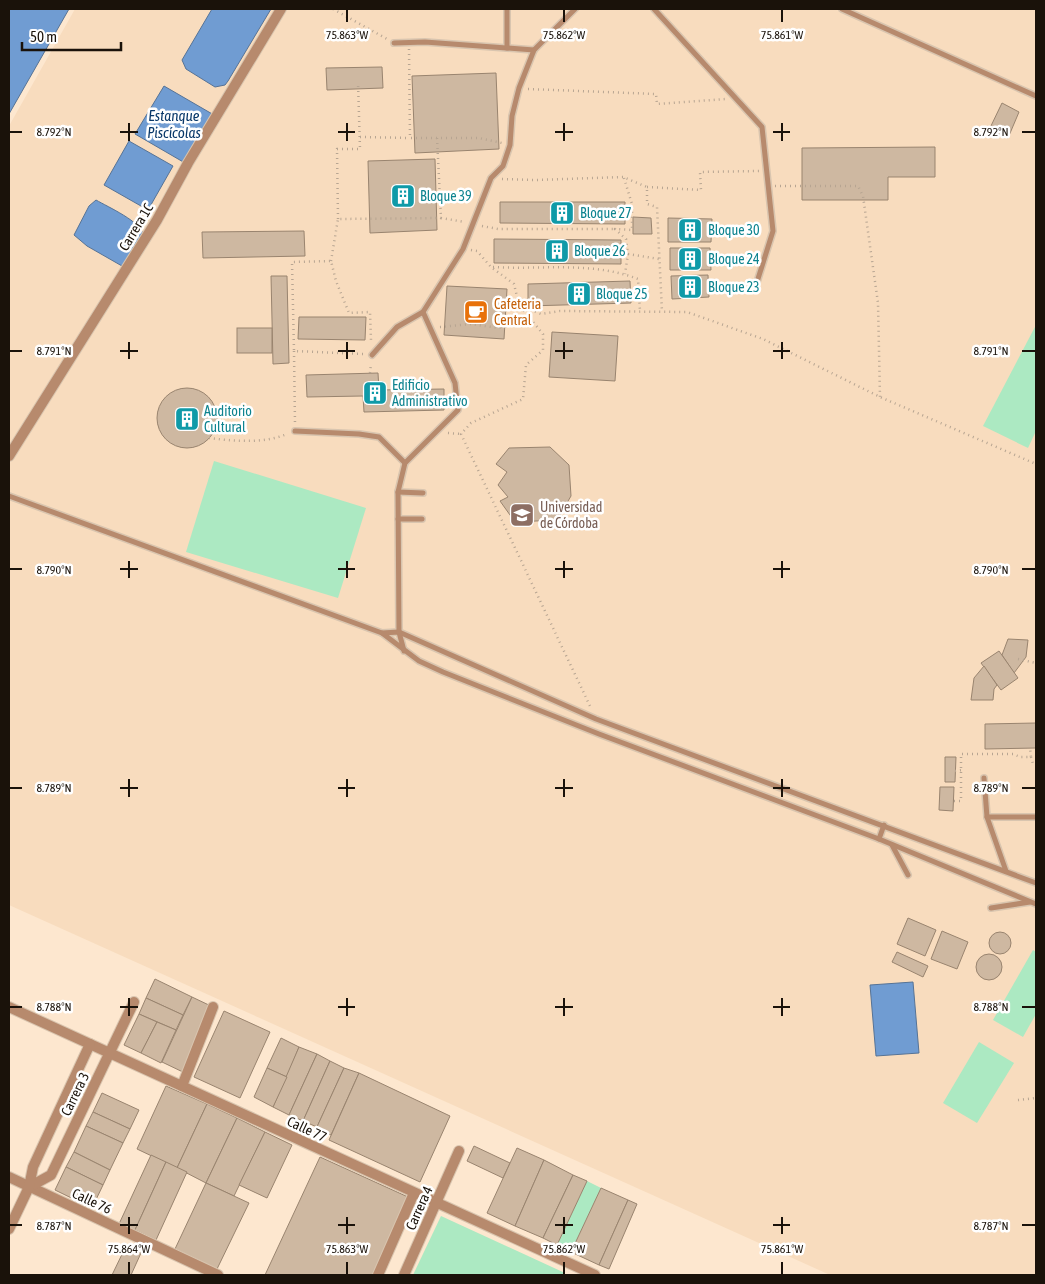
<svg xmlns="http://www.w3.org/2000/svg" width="1045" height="1284" font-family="'Asap Condensed',sans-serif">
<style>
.built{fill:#f8dcbe}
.green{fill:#ace9c2}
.water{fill:#709cd2;stroke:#567396}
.building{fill:#ceb8a1;stroke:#99846f}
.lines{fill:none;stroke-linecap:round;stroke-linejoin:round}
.lane-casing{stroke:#d9c5af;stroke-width:8}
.street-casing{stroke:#d9c5af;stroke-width:12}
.path{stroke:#b7a592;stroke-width:2.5;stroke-dasharray:1 4;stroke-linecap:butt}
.lane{stroke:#b78a6d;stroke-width:5}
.street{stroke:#b78a6d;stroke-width:10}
.ticks{fill:none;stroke:#1a120a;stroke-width:2}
.labels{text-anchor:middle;stroke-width:5;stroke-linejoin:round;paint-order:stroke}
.culture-label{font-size:14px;fill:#0d838f;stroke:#fff;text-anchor:start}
.street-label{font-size:14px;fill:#1a120a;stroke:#fff}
.food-label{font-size:14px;fill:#c56008;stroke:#fff;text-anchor:start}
.education-label{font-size:14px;fill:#785e54;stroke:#fff;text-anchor:start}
.water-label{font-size:15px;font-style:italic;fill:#093869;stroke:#fff}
.ticks-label{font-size:12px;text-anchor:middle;fill:#1a120a;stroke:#fff;stroke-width:5;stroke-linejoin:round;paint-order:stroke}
</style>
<rect width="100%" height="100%" fill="#fde7cf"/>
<polygon class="built" points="75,9 1036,9 1036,1275 830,1275 9,905 9,126"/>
<g class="green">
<polygon points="1036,325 1036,431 1028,448 983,426"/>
<polygon points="214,461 366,508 338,598 186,552"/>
<polygon points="1033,950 1036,952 1036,1014 1023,1037 993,1020"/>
<polygon points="979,1042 1014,1063 977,1123 943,1103"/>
<polygon points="587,1181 601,1188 571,1252 557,1245"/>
<polygon points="441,1216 565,1273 564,1275 413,1275"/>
</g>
<g class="water">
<polygon points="9,9 69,9 9,114"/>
<polygon points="212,9 271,9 228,81 225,85 215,87 186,69 182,60"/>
<polygon points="164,86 214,115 185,163 135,134"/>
<polygon points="129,141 173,166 148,210 104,185"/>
<path d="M 96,200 C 108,207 142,222 143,235 L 122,266 L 87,246 L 74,235 L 89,206 Z"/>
<polygon points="913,982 919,1053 876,1056 870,985"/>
</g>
<g class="building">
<polygon points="382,67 383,88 327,90 326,68"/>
<polygon points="496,73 499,149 415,153 412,76"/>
<polygon points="1002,103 1019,112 1008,138 989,130"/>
<polygon points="935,147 935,177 888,177 888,200 802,200 802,148"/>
<polygon points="435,159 437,230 370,233 368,161"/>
<polygon points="500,202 625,202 625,224 500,223"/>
<polygon points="633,217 651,218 652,234 633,234"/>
<polygon points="668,218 712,219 711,242 668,242"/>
<polygon points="304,231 305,256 203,258 202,232"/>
<polygon points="494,239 621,240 621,264 494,263"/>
<polygon points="670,248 710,248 711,270 670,270"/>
<polygon points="708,275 709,297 672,299 671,276"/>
<polygon points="271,276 287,276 289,363 273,364"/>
<polygon points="630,281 631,303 528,306 528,284"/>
<polygon points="447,286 507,289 504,339 444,335"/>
<polygon points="299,317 366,317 365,340 298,339"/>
<rect x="237" y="328" width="35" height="25"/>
<polygon points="552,332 618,336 615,381 549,377"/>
<polygon points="378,373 379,390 444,389 444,410 364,412 363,396 307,397 306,375"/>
<circle cx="187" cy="418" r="30"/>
<polygon points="550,447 569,465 571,496 557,520 515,522 500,501 508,497 498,485 507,472 496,464 509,448"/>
<polygon points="1008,639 1028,640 1026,657 1014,673 1002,655"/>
<polygon points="999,651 1018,678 1001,690 981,663"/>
<polygon points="984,666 997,685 994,689 993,700 971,700 974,678"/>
<polygon points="1036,723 1036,748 985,749 985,724"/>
<polygon points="945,757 956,757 955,782 945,782"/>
<polygon points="940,787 954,787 953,811 939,810"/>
<polygon points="908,918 936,930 925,956 897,944"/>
<polygon points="942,931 968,942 957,969 931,959"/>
<circle cx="1000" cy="943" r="11"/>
<polygon points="897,952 928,966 923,977 892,962"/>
<circle cx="989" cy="967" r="13"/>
<polygon points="155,979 192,997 183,1015 146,998"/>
<polygon points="192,997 213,1007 185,1073 162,1062"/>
<polygon points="146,998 183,1015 176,1030 139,1014"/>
<polygon points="224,1011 270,1032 240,1098 194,1077"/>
<polygon points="139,1014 157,1022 141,1053 124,1045"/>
<polygon points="157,1022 176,1030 161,1063 141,1053"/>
<polygon points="281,1038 299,1047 287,1077 267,1068"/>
<polygon points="299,1047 317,1054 289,1115 273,1107"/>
<polygon points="317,1054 330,1061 303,1121 289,1115"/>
<polygon points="330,1061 344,1068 317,1127 303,1121"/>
<polygon points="267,1068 287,1077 273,1107 254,1097"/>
<polygon points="344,1068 359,1073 331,1135 316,1129"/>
<polygon points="359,1073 450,1116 420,1182 329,1140"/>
<polygon points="166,1086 207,1104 177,1168 137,1149"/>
<polygon points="102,1093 139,1110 130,1129 93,1112"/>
<polygon points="207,1104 237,1118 206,1183 177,1168"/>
<polygon points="93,1112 130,1129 123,1143 86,1126"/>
<polygon points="237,1118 265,1132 234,1196 206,1183"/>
<polygon points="86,1126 123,1143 110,1170 74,1152"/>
<polygon points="265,1132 292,1145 267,1198 239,1185"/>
<polygon points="474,1146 510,1163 503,1178 467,1161"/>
<polygon points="517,1148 544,1160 515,1226 487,1213"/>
<polygon points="74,1152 110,1170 103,1185 66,1167"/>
<polygon points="151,1155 166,1162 135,1230 119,1224"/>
<polygon points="320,1157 408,1197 374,1275 265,1275"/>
<polygon points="544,1160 573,1175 543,1238 515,1226"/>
<polygon points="166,1162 187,1172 156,1240 135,1230"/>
<polygon points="66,1167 103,1185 92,1208 55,1190"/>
<polygon points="573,1175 587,1181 557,1245 543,1238"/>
<polygon points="206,1183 249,1203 217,1269 175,1249"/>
<polygon points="601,1188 628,1200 599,1265 571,1252"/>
<polygon points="628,1200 637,1204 609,1269 599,1265"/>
<polygon points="126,1246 141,1253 131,1275 112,1275"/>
</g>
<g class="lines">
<defs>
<g id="lane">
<polyline points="654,9 762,127 773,231 757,282"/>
<polyline points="842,9 1036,96"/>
<polyline points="394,43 425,42 534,50"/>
<polyline points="507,48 507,9"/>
<polyline points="372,355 397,327 423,312"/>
<polyline points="295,431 359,434 379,437 405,463"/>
<polyline points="398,492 423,493"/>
<polyline points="9,496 382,633 419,661 443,672 599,734 879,839 1036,904"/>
<polyline points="398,519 422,519"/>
<polyline points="382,633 399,632 596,719 1036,883"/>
<polyline points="404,651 399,632 398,492 405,463 458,410 455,383 423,312 463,249 491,178 503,166 510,145 512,116 519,88 534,50 575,9"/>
<polyline points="984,778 987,817 1006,871"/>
<polyline points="987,817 1036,817"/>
<polyline points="879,839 884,825"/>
<polyline points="892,845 908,875"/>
<polyline points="991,908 1030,902"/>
</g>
<g id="street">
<polyline points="9,456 157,220 188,163 281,9"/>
<polyline points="9,1007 595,1275"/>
<polyline points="182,1086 213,1007"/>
<polyline points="9,1177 218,1275"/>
<polyline points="29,1187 51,1175 134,1002"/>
<polyline points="9,1229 29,1187 33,1167 90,1044"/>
<polyline points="378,1275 414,1193"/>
<polyline points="404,1275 459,1151"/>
</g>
</defs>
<use href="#lane" class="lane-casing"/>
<use href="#street" class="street-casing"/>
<g class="path">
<polyline points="333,9 387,39"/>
<polyline points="409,49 410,138 479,138 502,143"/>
<polyline points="528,89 656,94 657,104 726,99"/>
<polyline points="360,137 410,138"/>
<polyline points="437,138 441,218 465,222"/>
<polyline points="624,178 632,204 632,230 615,229 626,239 628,254 625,274"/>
<polyline points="502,179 535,180 623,177 647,187 647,204 657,207 662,312"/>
<polyline points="775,186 858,186 863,196 878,303 880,397"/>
<polyline points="647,187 701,190 700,172 759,171"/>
<polyline points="338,219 337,149 360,149 358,82"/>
<polyline points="482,226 498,229 615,229"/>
<polyline points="471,250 477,251 491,267 514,284 519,305 543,334 543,350 526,365 523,399 471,423 461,434 590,706"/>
<polyline points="628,254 659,259"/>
<polyline points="331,261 338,219 441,218"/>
<path d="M 493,267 C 541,270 592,261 638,279 L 640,311"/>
<polyline points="521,306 541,314 560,311 687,312 763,339 880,397 1036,464"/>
<polyline points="440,327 471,324 499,328 531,320"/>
<polyline points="294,351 295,424"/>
<polyline points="363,354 294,351 292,262 331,261 336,281 349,313 370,312 371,340 374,341"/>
<polyline points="370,373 371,364"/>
<polyline points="448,433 461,434"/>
<path d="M 209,438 C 234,441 263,444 287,434"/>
<polyline points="1018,659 1036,663"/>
<polyline points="1031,757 1033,764 1036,764"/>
<polyline points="955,771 962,770"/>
<polyline points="954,801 961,801 961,754 1013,754 1020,757 1031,757 1030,748"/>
<polyline points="1018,1100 1036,1098"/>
</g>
<use href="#lane" class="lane"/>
<use href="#street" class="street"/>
</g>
<path class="ticks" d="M 347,10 L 347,22M 564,10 L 564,22M 782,10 L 782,22M 129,123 L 129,141M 347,123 L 347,141M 564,123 L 564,141M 782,123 L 782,141M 10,132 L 22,132M 120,132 L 138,132M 338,132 L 355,132M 555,132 L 573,132M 773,132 L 790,132M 1022,132 L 1035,132M 129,342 L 129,359M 347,342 L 347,359M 564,342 L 564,359M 782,342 L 782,359M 10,351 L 22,351M 120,351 L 138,351M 338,351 L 355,351M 555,351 L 573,351M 773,351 L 790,351M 1022,351 L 1035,351M 129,561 L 129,578M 347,561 L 347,578M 564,561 L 564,578M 782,561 L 782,578M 10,569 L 22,569M 120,569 L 138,569M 338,569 L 355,569M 555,569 L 573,569M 773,569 L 790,569M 1022,569 L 1035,569M 129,779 L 129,797M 347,779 L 347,797M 564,779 L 564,797M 782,779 L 782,797M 10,788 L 22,788M 120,788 L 138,788M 338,788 L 355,788M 555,788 L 573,788M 773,788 L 790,788M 1022,788 L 1035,788M 129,998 L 129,1016M 347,998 L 347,1016M 564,998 L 564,1016M 782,998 L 782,1016M 10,1007 L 22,1007M 120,1007 L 138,1007M 338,1007 L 355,1007M 555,1007 L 573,1007M 773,1007 L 790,1007M 1022,1007 L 1035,1007M 129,1217 L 129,1234M 347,1217 L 347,1234M 564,1217 L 564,1234M 782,1217 L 782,1234M 10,1225 L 22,1225M 120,1225 L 138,1225M 338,1225 L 355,1225M 555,1225 L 573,1225M 773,1225 L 790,1225M 1022,1225 L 1035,1225M 129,1262 L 129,1274M 347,1262 L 347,1274M 564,1262 L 564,1274M 782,1262 L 782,1274"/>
<defs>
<symbol id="building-square" viewBox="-11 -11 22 22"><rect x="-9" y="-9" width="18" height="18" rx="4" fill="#0f9aa8" stroke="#fff"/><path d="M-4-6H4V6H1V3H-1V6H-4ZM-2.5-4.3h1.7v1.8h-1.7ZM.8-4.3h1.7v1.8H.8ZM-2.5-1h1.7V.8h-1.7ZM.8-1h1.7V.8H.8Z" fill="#fff"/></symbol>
<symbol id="cafe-square" viewBox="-11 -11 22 22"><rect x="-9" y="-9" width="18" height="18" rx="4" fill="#e8710a" stroke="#fff"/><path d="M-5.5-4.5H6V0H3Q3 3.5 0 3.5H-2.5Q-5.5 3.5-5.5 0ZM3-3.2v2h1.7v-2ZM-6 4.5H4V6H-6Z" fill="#fff"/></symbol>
<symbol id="university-square" viewBox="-11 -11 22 22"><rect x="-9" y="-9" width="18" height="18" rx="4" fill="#8d6e63" stroke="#fff"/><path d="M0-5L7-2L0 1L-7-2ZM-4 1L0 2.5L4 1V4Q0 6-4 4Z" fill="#fff"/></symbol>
</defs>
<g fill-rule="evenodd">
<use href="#building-square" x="389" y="182" width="28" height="28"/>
<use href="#building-square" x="548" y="199" width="28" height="28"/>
<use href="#building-square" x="676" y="216" width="28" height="28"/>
<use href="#building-square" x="543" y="237" width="28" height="28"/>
<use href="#building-square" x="676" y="245" width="28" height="28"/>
<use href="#building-square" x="676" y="273" width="28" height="28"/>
<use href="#building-square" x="565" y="280" width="28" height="28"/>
<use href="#cafe-square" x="462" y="298" width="28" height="28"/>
<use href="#building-square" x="361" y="379" width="28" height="28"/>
<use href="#building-square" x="173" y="405" width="28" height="28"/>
<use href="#university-square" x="508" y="501" width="28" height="28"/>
</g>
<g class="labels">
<g class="culture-label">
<text x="420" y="201">Bloque 39</text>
<text x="580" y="218">Bloque 27</text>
<text x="708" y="235">Bloque 30</text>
<text x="574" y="256">Bloque 26</text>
<text x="708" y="264">Bloque 24</text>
<text x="708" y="292">Bloque 23</text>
<text x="596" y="299">Bloque 25</text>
<text x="392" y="390">Edificio<tspan x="392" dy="16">Administrativo</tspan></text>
<text x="204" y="416">Auditorio<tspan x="204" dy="16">Cultural</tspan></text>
</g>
<g class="street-label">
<text transform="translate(136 227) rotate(-59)" y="5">Carrera 1C</text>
<text transform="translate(75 1094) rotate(-64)" y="5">Carrera 3</text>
<text transform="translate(307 1129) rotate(25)" y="5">Calle 77</text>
<text transform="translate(92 1201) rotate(25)" y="5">Calle 76</text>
<text transform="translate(419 1208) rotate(-66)" y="5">Carrera 4</text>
</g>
<g class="food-label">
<text x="494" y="309">Cafeteria<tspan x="494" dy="16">Central</tspan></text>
</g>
<g class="education-label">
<text x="540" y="512">Universidad<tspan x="540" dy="16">de Córdoba</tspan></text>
</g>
<g class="water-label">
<text x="174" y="121">Estanque<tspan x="174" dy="17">Piscícolas</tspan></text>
</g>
</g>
<g class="ticks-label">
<text x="347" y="39">75.863°W</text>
<text x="564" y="39">75.862°W</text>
<text x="782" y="39">75.861°W</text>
<text x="54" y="136">8.792°N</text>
<text x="991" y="136">8.792°N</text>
<text x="54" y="355">8.791°N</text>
<text x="991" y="355">8.791°N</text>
<text x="54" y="574">8.790°N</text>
<text x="991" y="574">8.790°N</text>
<text x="54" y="792">8.789°N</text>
<text x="991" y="792">8.789°N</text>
<text x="54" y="1011">8.788°N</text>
<text x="991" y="1011">8.788°N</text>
<text x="54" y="1230">8.787°N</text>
<text x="991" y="1230">8.787°N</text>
<text x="129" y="1253">75.864°W</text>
<text x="347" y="1253">75.863°W</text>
<text x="564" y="1253">75.862°W</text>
<text x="782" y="1253">75.861°W</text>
</g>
<rect width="1045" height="1284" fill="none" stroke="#1a120a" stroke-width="20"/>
<path d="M22 42v8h99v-8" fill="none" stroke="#1a120a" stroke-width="2.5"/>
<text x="30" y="42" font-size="15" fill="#1a120a" stroke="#ffffff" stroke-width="4" paint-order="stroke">50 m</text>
</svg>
